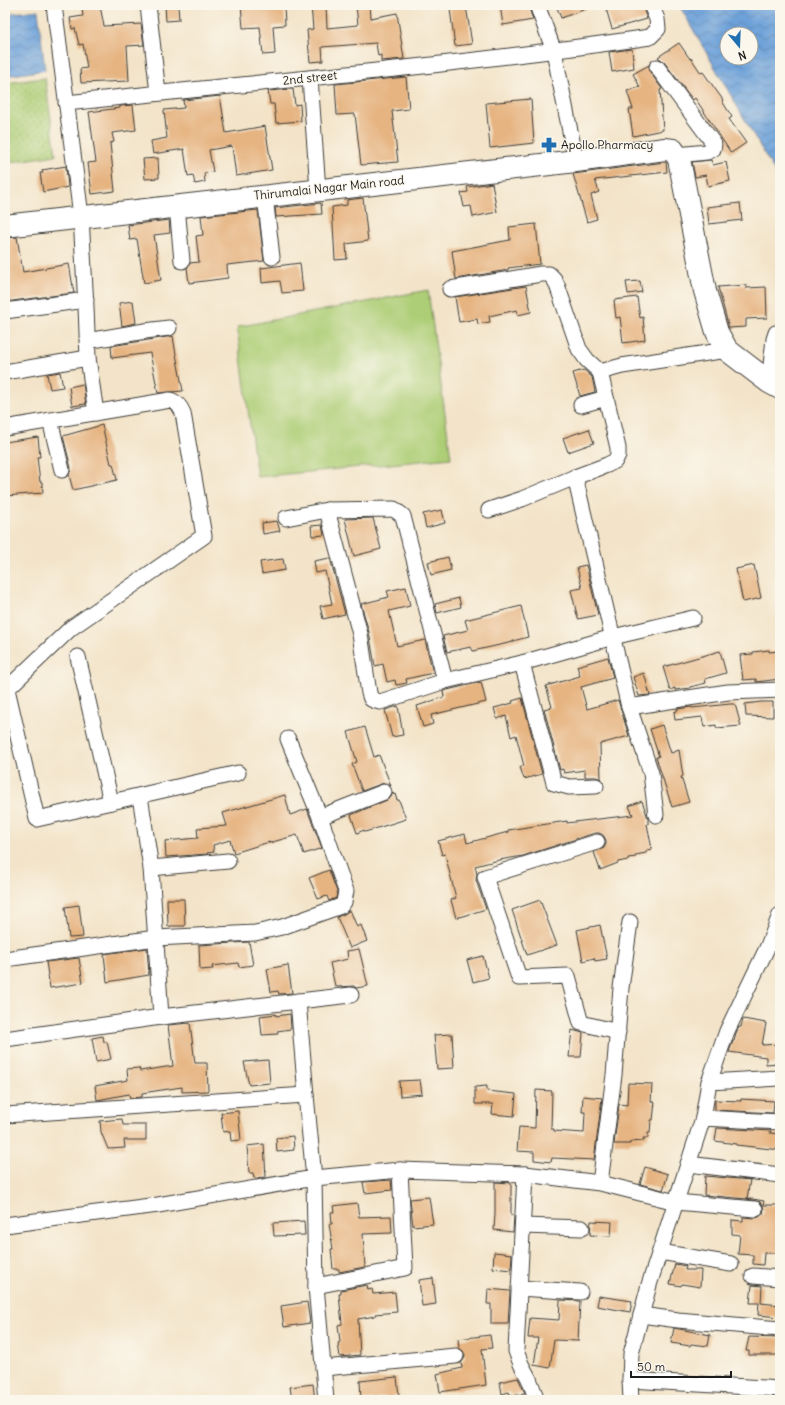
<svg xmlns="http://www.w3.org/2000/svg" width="785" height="1405" font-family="Delius,sans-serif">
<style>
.green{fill:#adce76;stroke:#647549}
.park{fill:url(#park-dots);stroke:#647549}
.water{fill:url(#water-waves);stroke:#445e7a;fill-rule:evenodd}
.building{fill:#e6b481}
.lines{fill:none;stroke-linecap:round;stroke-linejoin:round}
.street-casing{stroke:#3c3a36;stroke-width:17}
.secondary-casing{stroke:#3c3a36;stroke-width:24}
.street{stroke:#fff;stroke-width:15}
.secondary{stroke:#fff;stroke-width:22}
.labels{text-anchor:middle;stroke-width:3;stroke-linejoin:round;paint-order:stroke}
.street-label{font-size:12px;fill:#1c1c1c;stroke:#fbf7ec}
.poi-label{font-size:12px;fill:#1c1c1c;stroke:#fbf7ec;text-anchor:start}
</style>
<defs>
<pattern id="park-dots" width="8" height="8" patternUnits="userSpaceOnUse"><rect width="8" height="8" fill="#adce76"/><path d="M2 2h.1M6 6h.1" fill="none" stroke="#94b066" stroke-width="1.8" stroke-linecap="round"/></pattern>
<pattern id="water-waves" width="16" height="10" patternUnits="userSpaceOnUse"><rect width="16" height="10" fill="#6da1d9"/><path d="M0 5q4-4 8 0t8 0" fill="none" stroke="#5982af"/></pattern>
</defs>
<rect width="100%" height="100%" fill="#fbf7ec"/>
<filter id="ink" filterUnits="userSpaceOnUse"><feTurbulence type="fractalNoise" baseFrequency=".025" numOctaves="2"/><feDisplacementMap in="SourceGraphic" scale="8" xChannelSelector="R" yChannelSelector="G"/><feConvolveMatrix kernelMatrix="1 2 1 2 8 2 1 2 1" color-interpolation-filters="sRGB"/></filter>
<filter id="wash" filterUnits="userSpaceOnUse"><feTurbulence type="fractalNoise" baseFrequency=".012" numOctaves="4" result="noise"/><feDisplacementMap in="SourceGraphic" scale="16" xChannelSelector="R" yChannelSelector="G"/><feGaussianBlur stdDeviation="0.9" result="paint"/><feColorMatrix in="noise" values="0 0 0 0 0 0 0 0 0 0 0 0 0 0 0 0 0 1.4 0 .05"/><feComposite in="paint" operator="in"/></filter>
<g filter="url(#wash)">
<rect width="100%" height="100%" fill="#f3e4c9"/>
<polygon class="green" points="428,290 451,458 257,477 237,327"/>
<polygon class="park" points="45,78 56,155 5,163 5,83"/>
<g class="water">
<path d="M 679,5 L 780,5 L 780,177 L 776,174 ZM 727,34 L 751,34 L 751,58 L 727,58 Z"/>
<polygon points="38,10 45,70 5,76 5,14"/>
</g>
<g id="blocks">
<g class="building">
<polygon points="165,5 178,5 179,20 166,21"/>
<polygon points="241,5 284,5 285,25 273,26 275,54 263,55 260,27 243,28"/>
<polygon points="311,5 326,5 327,28 358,25 356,5 370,5 371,18 397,13 404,59 381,61 381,55 378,56 376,43 322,47 323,61 310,62 307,30 313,29"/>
<polygon points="500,5 528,5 533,20 503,25"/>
<polygon points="556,5 593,5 594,6 561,18"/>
<polygon points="605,5 642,5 647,19 612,29"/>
<polygon points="100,6 104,26 141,24 144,45 127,46 129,81 81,83 80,69 87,68 83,44 79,45 75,28 72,29 70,18 83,16 82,9"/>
<polygon points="466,6 472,44 455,46 450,9"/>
<polygon points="679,43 690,59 691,58 701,73 703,72 723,100 722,101 732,117 729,119 746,143 731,153 695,98 693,100 664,62 658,57"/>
<polygon points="632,49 634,68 612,72 609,52"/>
<polygon points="649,65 650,72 662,89 660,90 663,130 633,136 629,109 633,109 627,91 640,87 633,74"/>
<polygon points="406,77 409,109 392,111 398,162 361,165 355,114 337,115 335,84"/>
<polygon points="293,89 295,105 300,104 301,121 276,123 274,104 270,104 268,91"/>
<polygon points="220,96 226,133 265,126 272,170 236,176 232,146 209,150 213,172 204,173 205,182 195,184 193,175 188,176 184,149 153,154 151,141 167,138 164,110 184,108 183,100"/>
<polygon points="531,99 534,143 490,148 486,103"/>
<polygon points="133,105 136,130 112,133 114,142 110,143 115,191 92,194 88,163 96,162 89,112 120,108 120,106"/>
<polygon points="158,158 159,178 145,179 143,159"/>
<polygon points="711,160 713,165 726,162 730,181 708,186 706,175 695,177 692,162"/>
<polygon points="665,162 666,162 667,172 595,180 599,192 591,195 597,219 587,222 573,174"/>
<polygon points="66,166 68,187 43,192 40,173 43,173 42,170"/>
<polygon points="492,183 497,212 473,217 471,206 464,207 461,193 468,192 467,187"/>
<polygon points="363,198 368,241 346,244 347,259 335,260 332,207 347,205 347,200"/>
<polygon points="321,203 322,214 276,217 275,208"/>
<polygon points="740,203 742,220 709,224 707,207"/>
<polygon points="258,210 264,261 227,265 228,278 189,283 187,268 190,263 199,262 196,236 203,235 201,216"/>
<polygon points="169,220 170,233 154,235 161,280 144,283 137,239 130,240 128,225"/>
<polygon points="536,224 540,264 508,268 508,270 456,279 452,251 510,240 509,227"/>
<polygon points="17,237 23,272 69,264 74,293 5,302 5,238"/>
<polygon points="300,263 303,291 282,293 280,281 262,283 261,268"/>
<polygon points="640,281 642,292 628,294 626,282"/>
<polygon points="746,285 746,288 766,287 767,318 746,319 746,327 729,328 718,287"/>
<polygon points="526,286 531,312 518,315 517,310 489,316 490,322 478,324 477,319 459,322 455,297"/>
<polygon points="637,297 640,318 643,317 645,340 623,343 620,317 616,318 614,300"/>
<polygon points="133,301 136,323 122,326 119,303"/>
<polygon points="173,336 175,349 183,391 158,393 150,353 112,358 111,346"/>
<polygon points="584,370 592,377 595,392 580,396 573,373"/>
<polygon points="60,372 63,387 50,389 47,374"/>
<polygon points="83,384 86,404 72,406 69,387"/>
<polygon points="102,425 111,464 113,464 117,480 73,490 69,475 71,468 63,436"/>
<polygon points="589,429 594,443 568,452 563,438"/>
<polygon points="38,437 40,457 37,457 40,482 42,482 43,493 5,496 5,442"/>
<polygon points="442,510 445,523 426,528 423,514"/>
<polygon points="373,518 381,549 354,556 345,519"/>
<polygon points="277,521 280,531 263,534 262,523"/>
<polygon points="322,525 324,535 312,536 311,526"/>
<polygon points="448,557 451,570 431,575 428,562"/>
<polygon points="330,558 345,614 323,619 320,606 332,604 325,571 316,573 314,561"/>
<polygon points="283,559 285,570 262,574 260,562"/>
<polygon points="586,565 598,615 578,619 571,590 582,588 577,567"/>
<polygon points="754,565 761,598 743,602 736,569"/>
<polygon points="406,587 410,606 389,611 397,646 425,640 433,673 406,679 407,683 396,685 395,680 387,682 383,664 375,666 369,632 361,604 389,597 387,591"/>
<polygon points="459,598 461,607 437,613 435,604"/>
<polygon points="521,606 528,637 513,641 513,642 473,651 471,647 447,652 443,636 468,630 465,620"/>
<polygon points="769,650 769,652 779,651 780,679 756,682 756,679 743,680 740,655 753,654 753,652"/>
<polygon points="720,651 726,673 705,679 706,683 690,687 690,688 675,690 675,688 670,690 663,667"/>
<polygon points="608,657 613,678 581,687 587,709 618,700 629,736 600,744 601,779 596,777 585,777 585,770 564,773 563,769 560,770 544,709 552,707 546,686 580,676 577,666"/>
<polygon points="644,673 650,695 639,696 633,677"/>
<polygon points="481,682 486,702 431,715 433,724 423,727 417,706 444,697 443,691"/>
<polygon points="522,698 542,774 524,779 520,767 524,766 516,735 511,737 506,716 497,719 494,708 513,703 512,701"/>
<polygon points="761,702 773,702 773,717 746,716 745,704"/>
<polygon points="730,704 735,704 741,726 716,728 716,725 704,727 702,717 675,720 674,712 677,711 677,709 692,707 692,708"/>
<polygon points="398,706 403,735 392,737 385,710"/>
<polygon points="662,725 671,753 679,750 683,776 681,777 689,802 672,807 656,757 659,757 650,729"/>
<polygon points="365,727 374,757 379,755 391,786 386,783 381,784 362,791 352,764 357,762 348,732"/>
<polygon points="393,792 394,795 395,794 397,800 399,800 406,819 365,832 364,830 357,833 351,815 387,800 391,797"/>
<polygon points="285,795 290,815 307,809 322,848 304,854 297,835 269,843 269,842 234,853 230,840 213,845 214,852 207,853 208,854 166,857 165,841 198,838 197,828 227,826 223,813"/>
<polygon points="642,801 648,818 648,824 647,824 652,849 647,850 646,853 636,855 636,857 628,858 628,860 618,862 618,863 600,870 594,852 604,848 606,844 606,840 603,835 599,833 595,833 523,856 499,860 475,866 477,874 476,880 486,909 456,918 451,900 456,898 445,854 442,855 438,841 465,834 467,843 508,832 508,830 567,821 567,823 582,821 633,815 629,806"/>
<polygon points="329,870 337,892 336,898 329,901 327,896 318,899 309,878"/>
<polygon points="167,899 184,899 185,926 168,926"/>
<polygon points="540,900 557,945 527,955 512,910"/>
<polygon points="79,905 83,937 69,938 65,907"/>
<polygon points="350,910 357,927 361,925 367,941 350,948 337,917 344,914"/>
<polygon points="600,925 607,959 595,961 594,958 583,961 577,930"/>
<polygon points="249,942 253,965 239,967 238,963 212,966 213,969 200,970 199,945"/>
<polygon points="147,948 149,975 107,982 104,954"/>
<polygon points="359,949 368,986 356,988 354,986 338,987 335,986 330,963 348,959 347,951"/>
<polygon points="483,956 489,978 473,982 467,960"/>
<polygon points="79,958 83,983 50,988 46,962"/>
<polygon points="288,965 292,993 279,994 278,991 271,992 267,969"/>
<polygon points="276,1014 276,1016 290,1014 291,1029 277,1031 278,1034 262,1035 260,1016"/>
<polygon points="743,1019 766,1023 762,1045 780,1044 780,1063 766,1064 766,1057 729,1052 733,1041 734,1041 736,1033 739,1027 741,1027"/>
<polygon points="190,1023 195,1063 207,1063 208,1091 182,1092 182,1087 142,1093 142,1097 130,1098 129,1094 97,1100 95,1086 128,1080 127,1069 139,1068 140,1071 173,1066 168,1025"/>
<polygon points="572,1030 583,1033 581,1057 569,1057"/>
<polygon points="452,1034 454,1068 437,1069 434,1035"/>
<polygon points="103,1036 104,1042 107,1042 111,1059 96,1062 92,1038"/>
<polygon points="268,1060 270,1083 249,1085 244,1062"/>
<polygon points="420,1080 422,1094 400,1096 399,1081"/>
<polygon points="628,1083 652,1084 651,1102 655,1102 653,1120 651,1120 650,1133 648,1133 648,1138 643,1138 644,1141 630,1142 630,1144 614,1144 619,1104 627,1105"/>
<polygon points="487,1086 487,1091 516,1094 514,1116 492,1114 493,1104 475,1104 475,1087"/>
<polygon points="536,1090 552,1091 551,1129 554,1129 554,1131 584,1133 585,1112 582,1112 583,1096 602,1098 594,1160 552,1158 551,1162 534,1160 534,1152 517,1151 519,1127 535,1128"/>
<polygon points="741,1099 774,1101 773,1113 715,1110 715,1100 741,1101"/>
<polygon points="238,1111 241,1140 231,1141 230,1131 223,1132 221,1113"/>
<polygon points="122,1119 123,1125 146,1125 146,1140 124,1140 125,1148 108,1149 101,1132 100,1121"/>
<polygon points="717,1128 771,1131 770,1133 780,1134 780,1150 736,1145 736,1144 715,1141"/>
<polygon points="293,1136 294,1150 277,1152 276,1138"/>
<polygon points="264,1144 266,1177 254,1178 253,1173 249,1173 247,1146"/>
<polygon points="645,1167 668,1174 663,1190 640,1184"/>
<polygon points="705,1176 750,1180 747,1199 704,1195"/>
<polygon points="391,1180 392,1190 365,1193 363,1182"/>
<polygon points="495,1182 511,1183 511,1215 514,1215 513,1232 494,1230 495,1214"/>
<polygon points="429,1197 433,1224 413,1226 410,1199"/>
<polygon points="747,1198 764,1201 763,1205 780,1205 780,1253 764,1253 763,1265 753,1264 753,1255 738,1254 740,1235 732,1234 732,1220 743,1221 743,1217 755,1218 759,1217 763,1214 764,1209 763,1206 760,1202 747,1199"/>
<polygon points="357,1203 359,1217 391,1216 392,1233 363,1234 365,1267 339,1272 339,1269 333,1269 331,1249 333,1249 329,1224 332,1224 331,1212 334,1212 333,1206"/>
<polygon points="304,1221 305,1235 274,1236 273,1223"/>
<polygon points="591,1221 612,1222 611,1236 590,1235"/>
<polygon points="494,1252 512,1254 511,1270 493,1268"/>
<polygon points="675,1264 686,1266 685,1270 701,1270 700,1287 682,1284 681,1286 670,1284"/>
<polygon points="433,1278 436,1304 422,1306 419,1280"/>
<polygon points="367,1285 368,1290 372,1289 373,1294 395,1292 397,1312 375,1314 375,1316 358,1319 360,1355 340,1357 338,1343 340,1342 338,1325 342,1324 339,1294 341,1294 341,1290"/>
<polygon points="752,1285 762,1286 761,1303 780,1305 780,1317 758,1315 759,1303 750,1303"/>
<polygon points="488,1289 510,1291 508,1324 491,1324 491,1304 487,1304"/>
<polygon points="599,1296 632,1301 630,1312 597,1306"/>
<polygon points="560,1300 580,1301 578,1341 554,1340 550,1368 534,1365 538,1338 528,1338 530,1318 559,1320"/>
<polygon points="307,1302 310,1323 284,1327 281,1306"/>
<polygon points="674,1328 710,1335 708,1346 691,1344 690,1346 671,1343"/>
<polygon points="490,1335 492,1348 482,1349 486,1385 440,1392 437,1374 462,1368 461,1363 464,1359 465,1355 463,1351 459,1348 458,1339"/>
<polygon points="749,1337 780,1338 780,1355 749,1355 749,1351 746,1351"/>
<polygon points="397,1377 399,1396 377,1398 377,1400 361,1400 360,1381"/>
<polygon points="518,1378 525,1393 510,1395 509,1392 502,1394 500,1382"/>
<polygon points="313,1384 315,1400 292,1400 290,1387"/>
</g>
</g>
</g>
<g filter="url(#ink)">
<use href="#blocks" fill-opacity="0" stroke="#3c3a36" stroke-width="1"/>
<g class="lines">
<defs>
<g id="street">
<polyline points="54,5 81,216 86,307 88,358 96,413"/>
<polyline points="148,5 158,93"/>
<polyline points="537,5 554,51 576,161"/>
<polyline points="657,67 714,144 713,149 707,152 677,155"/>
<polyline points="310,78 318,190"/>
<path d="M 66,103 C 260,82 456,66 650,37 L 658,29 L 657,19 L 651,5"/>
<polyline points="265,196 272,257"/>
<polyline points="177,206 182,261"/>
<polyline points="450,289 541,274 549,274 554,279 557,285 579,349 587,360 600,372"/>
<polyline points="5,311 86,300"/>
<polyline points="87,341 145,331 169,328"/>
<polyline points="5,372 88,358"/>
<polyline points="769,382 774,339 776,333 780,333"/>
<polyline points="581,405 606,398"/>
<polyline points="50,420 62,470"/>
<path d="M 5,428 L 170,400 C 177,402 180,406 183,413 L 204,536 L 71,628 L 7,689 L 37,819 L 238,773"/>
<polyline points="575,477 629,707 651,773 656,815"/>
<polyline points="327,510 360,634 369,693 371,699 376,701 380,702 445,681 522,663 613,637 693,618"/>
<polyline points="489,510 522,499 575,477 607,465 615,461 618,455 618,448 600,372 622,366 727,350"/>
<polyline points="286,518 327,510 394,509 403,516 445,681"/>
<polyline points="78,657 111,802"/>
<polyline points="522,663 554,783 569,787 596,786"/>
<polyline points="629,707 728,692 780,690"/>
<polyline points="140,796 151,868 161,1017"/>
<polyline points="320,817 384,792"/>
<polyline points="597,842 485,877 519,978 568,976 581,1023 618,1032"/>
<polyline points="151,868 228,861"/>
<polyline points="5,959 156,938 255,933 282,927 341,906 344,902 346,891 320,817 288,739"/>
<polyline points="298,1001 306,1095"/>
<polyline points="5,1039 161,1017 351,995"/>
<polyline points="709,1082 780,1078"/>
<polyline points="5,1115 306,1095 314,1178 316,1286 326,1400"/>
<polyline points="703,1118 709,1082 727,1031 768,946 780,915"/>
<polyline points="780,1122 703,1118 649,1285 631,1354 630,1380 780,1389"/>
<polyline points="688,1164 780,1175"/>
<polyline points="525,1174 516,1351 521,1364 529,1379 537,1400"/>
<polyline points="600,1183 676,1202 755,1209"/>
<polyline points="5,1225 158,1205 314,1178 400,1170 525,1174 600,1183 614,1075 621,988 630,922"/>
<polyline points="523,1226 582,1228"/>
<polyline points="660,1252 731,1264"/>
<polyline points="753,1276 780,1278"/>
<polyline points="316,1286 405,1268 400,1170"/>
<polyline points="519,1288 580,1292"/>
<polyline points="641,1315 678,1320 780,1329"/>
<polyline points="323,1368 456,1356"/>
<polyline points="630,1380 631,1400"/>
</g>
<polyline id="secondary" points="5,226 576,161 665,149 673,150 679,159 705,291 717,332 727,350 769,382 780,388"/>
</defs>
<use href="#street" class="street-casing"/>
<use href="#secondary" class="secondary-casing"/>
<use href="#street" class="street"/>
<use href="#secondary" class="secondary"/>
</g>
</g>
<defs>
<symbol id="pharmacy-bare" viewBox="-9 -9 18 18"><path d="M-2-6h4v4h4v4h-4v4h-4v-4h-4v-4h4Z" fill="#1f6fb2" stroke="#fbf7ec" stroke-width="2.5" paint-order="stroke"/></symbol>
</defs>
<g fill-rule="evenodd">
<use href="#pharmacy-bare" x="538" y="134" width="22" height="22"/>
</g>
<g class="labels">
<g class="street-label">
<text transform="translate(310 78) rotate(-6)" y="4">2nd street</text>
<text transform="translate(329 188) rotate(-6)" y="4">Thirumalai Nagar Main road</text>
</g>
<g class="poi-label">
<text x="561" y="149">Apollo Pharmacy</text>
</g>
</g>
<rect width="785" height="1405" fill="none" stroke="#fbf7ec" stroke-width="20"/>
<g transform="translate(739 46) rotate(161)"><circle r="19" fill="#fbf7ec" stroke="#a29f99"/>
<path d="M0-3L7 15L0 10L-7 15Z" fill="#1f6fb2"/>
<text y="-6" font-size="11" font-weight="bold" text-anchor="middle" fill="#1c1c1c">N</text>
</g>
<path d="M631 1371v6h100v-6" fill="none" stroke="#1c1c1c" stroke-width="2"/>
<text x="637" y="1371" font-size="12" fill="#1c1c1c" stroke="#fbf7ec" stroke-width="3" paint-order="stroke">50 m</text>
</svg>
